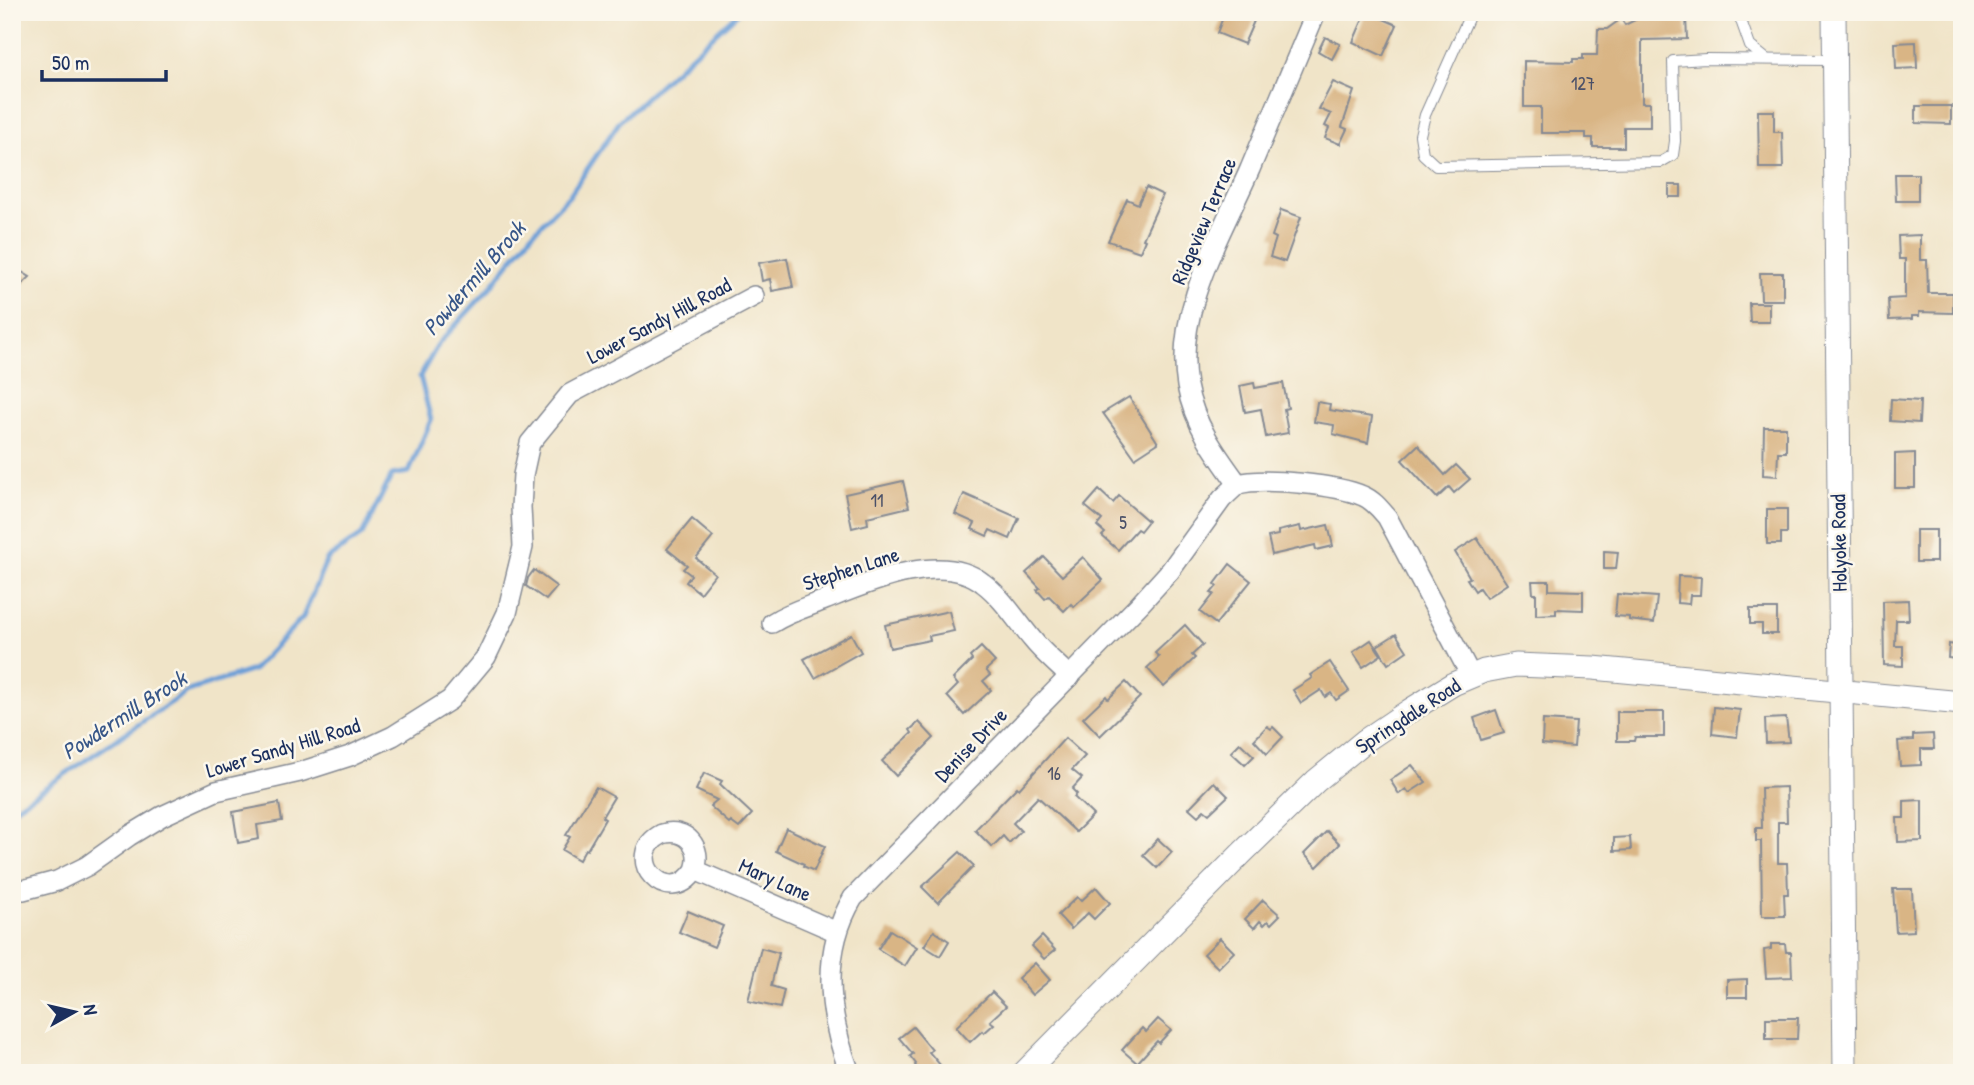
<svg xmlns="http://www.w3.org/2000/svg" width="1974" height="1085" font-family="'Patrick Hand',sans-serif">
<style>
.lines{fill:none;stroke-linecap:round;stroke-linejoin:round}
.stream{stroke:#6c9fd7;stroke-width:5}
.building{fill:#d9b585}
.service-casing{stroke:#868a93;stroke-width:12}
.minor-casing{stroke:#868a93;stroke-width:22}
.tertiary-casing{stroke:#868a93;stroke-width:25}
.service{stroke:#fff;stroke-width:10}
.minor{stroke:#fff;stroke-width:19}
.tertiary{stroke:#fff;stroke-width:23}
.labels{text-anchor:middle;stroke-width:5;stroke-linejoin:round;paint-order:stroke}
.number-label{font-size:18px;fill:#4a5068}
.street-label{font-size:21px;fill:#1b2f5e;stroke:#fbf7ec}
.water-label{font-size:23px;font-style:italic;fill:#375688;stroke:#fbf7ec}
</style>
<rect width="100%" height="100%" fill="#fbf7ec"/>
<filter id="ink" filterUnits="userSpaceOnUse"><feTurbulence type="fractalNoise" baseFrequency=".0143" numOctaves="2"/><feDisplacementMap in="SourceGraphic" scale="14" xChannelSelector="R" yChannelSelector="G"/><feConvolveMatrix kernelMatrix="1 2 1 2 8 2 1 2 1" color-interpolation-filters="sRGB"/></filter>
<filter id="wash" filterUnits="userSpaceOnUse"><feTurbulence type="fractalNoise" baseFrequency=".00686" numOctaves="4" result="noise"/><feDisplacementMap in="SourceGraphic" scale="28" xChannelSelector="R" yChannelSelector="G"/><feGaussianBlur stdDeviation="1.57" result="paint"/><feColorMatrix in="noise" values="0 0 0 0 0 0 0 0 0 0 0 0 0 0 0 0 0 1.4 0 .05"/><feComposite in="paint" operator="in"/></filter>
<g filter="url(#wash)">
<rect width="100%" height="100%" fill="#f0e4c8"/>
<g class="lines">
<polyline class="stream" points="12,810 188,691 253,670 303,617 327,559 362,535 392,475 409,472 431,420 420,376 439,343 488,290 532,234 569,196 620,121 739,12"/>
</g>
<g id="blocks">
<g class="building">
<polygon points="1225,12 1232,12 1254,21 1244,44 1217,33"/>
<polygon points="1366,12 1384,12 1381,18 1397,25 1383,56 1353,42"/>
<polygon points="1686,17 1687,39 1642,40 1642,103 1650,103 1650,127 1624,127 1624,147 1593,147 1593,138 1586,138 1586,133 1541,133 1541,107 1524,107 1524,61 1573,62 1573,59 1583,59 1583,55 1597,55 1598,29 1607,29 1621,19 1625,25 1639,18"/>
<polygon points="1325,37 1340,44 1332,59 1318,51"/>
<polygon points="1916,42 1917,68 1896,69 1895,43"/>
<polygon points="1333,82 1354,91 1342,127 1347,129 1340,144 1325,138 1329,128 1325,126 1331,114 1319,109"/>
<polygon points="1916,106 1951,106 1951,124 1916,123"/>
<polygon points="1758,111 1774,111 1774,132 1782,132 1783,168 1759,168"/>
<polygon points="1895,174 1918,174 1918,201 1896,201"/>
<rect x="1669" y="185" width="12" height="12"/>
<polygon points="1146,187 1163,195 1143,239 1145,240 1140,252 1108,241 1127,199 1138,204"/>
<polygon points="1281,210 1301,217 1285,262 1270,257 1276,238 1272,236"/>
<polygon points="1920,235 1920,260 1927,260 1928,293 1953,293 1953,313 1919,312 1919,316 1912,316 1912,319 1889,320 1888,299 1905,298 1905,259 1899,259 1898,236"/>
<polygon points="787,258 793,287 772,291 770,279 762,281 759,263"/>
<polygon points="12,266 30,277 12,294"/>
<polygon points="1760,273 1783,273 1783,300 1761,300"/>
<polygon points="1749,303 1769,303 1769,322 1750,322"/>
<polygon points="1254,383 1255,388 1283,383 1288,408 1284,409 1288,433 1266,437 1261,409 1245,412 1240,386"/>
<polygon points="1129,397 1158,443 1135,458 1103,413"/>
<polygon points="1891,399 1920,401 1919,423 1890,421"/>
<polygon points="1317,402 1330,404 1329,410 1372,417 1368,443 1333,434 1334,425 1314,422"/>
<polygon points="1764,427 1786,427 1786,452 1778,452 1777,476 1763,475"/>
<polygon points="1418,445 1445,475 1456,465 1470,479 1454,493 1449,487 1437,498 1402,460"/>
<polygon points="1915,453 1915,488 1895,488 1895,454"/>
<polygon points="903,481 909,507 867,517 868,524 852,528 845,494"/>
<polygon points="1099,490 1113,503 1119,496 1148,521 1140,531 1137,529 1118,550 1102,536 1105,533 1097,526 1102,520 1085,506"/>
<polygon points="964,494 1019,518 1010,539 990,530 987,536 972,529 975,523 955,514"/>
<polygon points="1767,509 1787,509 1787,533 1781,533 1781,544 1767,544"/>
<polygon points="692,519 713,537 696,558 715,574 700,593 686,582 691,575 683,569 687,565 667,549"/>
<polygon points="1328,525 1333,546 1316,550 1315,545 1272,555 1268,537 1278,535 1278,531 1300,526 1301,531"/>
<rect x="1916" y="530" width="20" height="32"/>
<polygon points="1477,538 1507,584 1486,598 1479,588 1475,591 1467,579 1470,578 1455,552"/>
<polygon points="1604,551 1618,552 1616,569 1604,569"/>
<polygon points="1044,557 1062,576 1083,557 1103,580 1074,607 1071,604 1064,611 1049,596 1045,599 1037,590 1040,588 1026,573"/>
<polygon points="1230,564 1251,581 1216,624 1200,612 1214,594 1211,593 1217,586 1215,584"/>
<polygon points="534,570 557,587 546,600 526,586 528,578"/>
<polygon points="1678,576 1701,577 1700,595 1690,595 1689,604 1677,603"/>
<polygon points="1532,581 1549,581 1549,590 1583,591 1583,610 1556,609 1556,614 1536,615 1536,594 1533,594"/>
<polygon points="1617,594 1657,597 1654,623 1629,620 1629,617 1615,616"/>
<polygon points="1908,600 1909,620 1896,620 1895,646 1903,646 1903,666 1884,665 1883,601"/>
<polygon points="1750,609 1777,609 1777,634 1762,634 1762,624 1750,624"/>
<polygon points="949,611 954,631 929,636 930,640 890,648 885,625"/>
<polygon points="1185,625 1203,645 1192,655 1195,658 1164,687 1147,668 1159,657 1155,653"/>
<polygon points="851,634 861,652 815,678 804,659"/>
<polygon points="1396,634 1407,651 1388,664 1377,646"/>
<polygon points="1371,640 1381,655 1363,667 1353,652"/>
<polygon points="1949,644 1962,646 1962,660 1948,658"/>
<polygon points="981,647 995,662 986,670 990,675 983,681 991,690 964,715 947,696 958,685 953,679 972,660 970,657"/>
<polygon points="1330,662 1349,691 1336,700 1331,693 1325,697 1321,690 1301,703 1293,690 1312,678 1310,675"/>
<polygon points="1126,682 1140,697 1100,736 1083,718 1106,696 1108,699"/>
<polygon points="1714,707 1740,710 1737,737 1712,734"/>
<polygon points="1496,710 1504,733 1481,740 1474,718"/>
<polygon points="1617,712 1664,712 1664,737 1635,737 1634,741 1617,741"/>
<polygon points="1786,718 1789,742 1766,743 1765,719"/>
<polygon points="1543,720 1576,722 1574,747 1542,744"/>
<polygon points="919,722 934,738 896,776 882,761 912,733 910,730"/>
<polygon points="1267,726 1271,729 1273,727 1283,737 1267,754 1254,740"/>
<polygon points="1933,734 1934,749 1921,749 1921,765 1900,766 1898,741 1913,740 1913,735"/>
<polygon points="1065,738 1085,756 1072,770 1082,778 1072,789 1077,794 1074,797 1093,815 1076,832 1038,797 1013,823 1021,831 1009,843 1003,836 992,847 975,830 1017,787 1019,789"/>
<polygon points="1240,743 1254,756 1245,765 1231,752"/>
<polygon points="1412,765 1426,782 1409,793 1406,789 1399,794 1390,780"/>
<polygon points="704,773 722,781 720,784 752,814 739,828 731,822 730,824 710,806 717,800 696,790"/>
<polygon points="1214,782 1228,796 1209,814 1204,810 1198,816 1189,808"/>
<polygon points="596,787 614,797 602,817 605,819 587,850 585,849 579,860 562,850 570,837 566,835"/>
<polygon points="1786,787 1787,822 1778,822 1778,863 1787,863 1788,894 1784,894 1785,916 1762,916 1761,841 1756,841 1756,828 1762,828 1761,788"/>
<polygon points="1922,800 1922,841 1898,842 1897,818 1904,818 1904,801"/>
<polygon points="279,803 282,821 257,825 259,839 238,843 233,812"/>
<polygon points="786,828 825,846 814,871 803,866 804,864 776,851"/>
<polygon points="1327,831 1340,844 1317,867 1304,854"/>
<polygon points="1630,837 1631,850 1614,851 1614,838"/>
<polygon points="1158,839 1172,852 1157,868 1143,855"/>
<polygon points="960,852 974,866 938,903 922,887"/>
<polygon points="1096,887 1110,903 1094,919 1088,913 1071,929 1058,915 1077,897 1081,901"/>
<polygon points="1893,889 1912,889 1914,931 1896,932"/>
<polygon points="1263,900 1280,915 1271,924 1268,921 1264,925 1260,921 1254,928 1245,919"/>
<polygon points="688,911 723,926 714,947 679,932"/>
<polygon points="890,930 917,947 905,966 878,949"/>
<polygon points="934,931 949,941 940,956 924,946"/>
<polygon points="1042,936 1055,950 1044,959 1032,946"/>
<polygon points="1220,938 1234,952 1218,968 1204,954"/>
<polygon points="1771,944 1785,944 1786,952 1791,952 1792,977 1766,978 1764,950 1771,949"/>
<polygon points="761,948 779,953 771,986 784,990 780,1008 748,1001"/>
<polygon points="1035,963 1050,980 1032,995 1018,978"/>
<polygon points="1747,979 1747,997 1727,997 1727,980"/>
<polygon points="992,992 1006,1006 990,1021 994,1024 984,1033 982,1031 970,1042 956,1027"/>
<polygon points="1766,1018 1798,1018 1797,1039 1766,1039"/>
<polygon points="1158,1019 1171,1030 1159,1043 1157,1041 1137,1063 1122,1050 1142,1028 1146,1032"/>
<polygon points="913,1027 932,1050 929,1052 947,1073 921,1073 915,1065 916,1064 910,1056 913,1054 899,1038"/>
</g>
</g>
</g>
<g filter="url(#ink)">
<use href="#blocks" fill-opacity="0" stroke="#868a93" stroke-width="2"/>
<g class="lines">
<defs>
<g id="service">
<polyline points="1471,12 1425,115 1420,135 1423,154 1436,166 1661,162 1673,155 1675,141 1673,61 1706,59 1833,60"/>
<polyline points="1738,12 1750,46 1766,59"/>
</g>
<g id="minor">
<path d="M 1316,12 C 1294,65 1272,117 1250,169 C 1221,235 1174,311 1187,386 C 1194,424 1216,454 1238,484 C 1264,477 1338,485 1363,496 C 1373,500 1380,509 1387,517 L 1471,676"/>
<path d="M 772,623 C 789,612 807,607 825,600 C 867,583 943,550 983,583 C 1002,597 1017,621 1032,639 C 1043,653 1057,664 1070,677"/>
<path d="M 695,870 C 669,911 619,857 662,834 C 686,827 703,847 695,870 L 837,932"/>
<polyline points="12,888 23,890 57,881 87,866 129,836 162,816 216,791 300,772 350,756 393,736 450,700 486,657 507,613 523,547 521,507 523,475 530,443 570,394 754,296"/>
<path d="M 850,1073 C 828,1015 820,953 853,898 L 1140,604 L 1170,571 L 1222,499 L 1238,484"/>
</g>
<g id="tertiary">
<polyline points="1834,12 1845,1073"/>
<polyline points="1024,1073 1242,853 1316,781 1366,740 1409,711 1453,684 1484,671 1516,665 1593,668 1962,703"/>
</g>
</defs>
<use href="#service" class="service-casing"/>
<use href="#minor" class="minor-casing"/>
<use href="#tertiary" class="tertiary-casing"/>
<use href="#service" class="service"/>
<use href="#minor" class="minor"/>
<use href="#tertiary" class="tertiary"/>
</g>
</g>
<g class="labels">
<g class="number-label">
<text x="1583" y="90">127</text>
<text x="877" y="507">11</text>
<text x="1123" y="529">5</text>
<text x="1054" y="780">16</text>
</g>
<g class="street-label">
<text transform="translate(1204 221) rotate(-67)" y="7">Ridgeview Terrace</text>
<text transform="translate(659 321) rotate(-28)" y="7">Lower Sandy Hill Road</text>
<text transform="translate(1839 543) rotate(-91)" y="7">Holyoke Road</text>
<text transform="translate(851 569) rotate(-18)" y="7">Stephen Lane</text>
<text transform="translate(1408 716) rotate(-33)" y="7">Springdale Road</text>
<text transform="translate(971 745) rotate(-46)" y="7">Denise Drive</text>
<text transform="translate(283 748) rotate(-17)" y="7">Lower Sandy Hill Road</text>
<text transform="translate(775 880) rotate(24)" y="7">Mary Lane</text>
</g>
<g class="water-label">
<text transform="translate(474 278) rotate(-49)" y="8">Powdermill Brook</text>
<text transform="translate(124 715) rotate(-33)" y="8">Powdermill Brook</text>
</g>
</g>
<rect width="1974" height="1085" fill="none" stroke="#fbf7ec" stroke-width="42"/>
<g transform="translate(74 1012) rotate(82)" stroke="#fbf7ec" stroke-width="5" paint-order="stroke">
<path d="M0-5L12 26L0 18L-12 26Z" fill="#1b2f5e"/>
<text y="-10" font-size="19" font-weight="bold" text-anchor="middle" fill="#1b2f5e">N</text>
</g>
<path d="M42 70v10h124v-10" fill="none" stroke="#1b2f5e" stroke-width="3.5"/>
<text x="52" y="70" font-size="21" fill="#1b2f5e" stroke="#fbf7ec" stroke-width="5" paint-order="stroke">50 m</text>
</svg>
